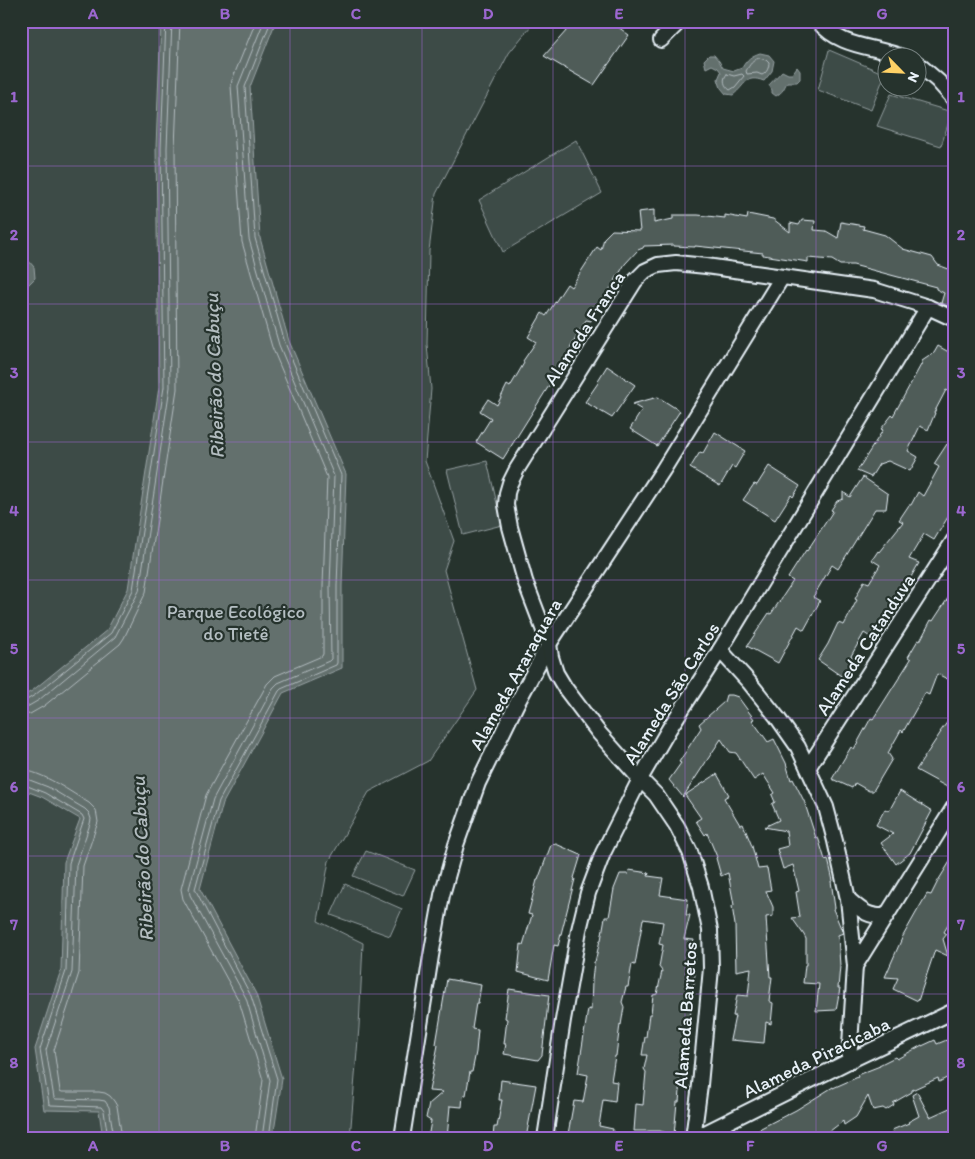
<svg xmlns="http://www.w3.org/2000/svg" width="975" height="1159" font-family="Itim,sans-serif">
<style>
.green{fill:#3e4b47;stroke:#939ea0}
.water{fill:#636f6d;stroke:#98a3a5}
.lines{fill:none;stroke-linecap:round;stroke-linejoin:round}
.shore{stroke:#b3bdc0;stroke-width:1}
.building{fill:#505c59;stroke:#e8f1f8}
.minor-casing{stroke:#e8f1f8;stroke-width:18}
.minor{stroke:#26332d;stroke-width:14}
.grid{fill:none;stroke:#9c67d0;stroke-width:1;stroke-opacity:0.55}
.labels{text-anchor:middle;stroke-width:4.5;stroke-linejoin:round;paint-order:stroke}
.street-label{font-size:19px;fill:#e8f1f8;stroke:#26332d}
.park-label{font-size:19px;fill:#b5bfc3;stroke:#26332d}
.water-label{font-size:20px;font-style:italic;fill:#b3bdc0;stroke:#26332d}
.neatline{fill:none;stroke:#9c67d0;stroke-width:2}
.grid-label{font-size:16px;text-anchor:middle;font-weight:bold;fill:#9c67d0}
</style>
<rect width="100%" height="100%" fill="#26332d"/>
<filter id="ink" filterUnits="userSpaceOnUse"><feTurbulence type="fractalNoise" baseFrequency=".02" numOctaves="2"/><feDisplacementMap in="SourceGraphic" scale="10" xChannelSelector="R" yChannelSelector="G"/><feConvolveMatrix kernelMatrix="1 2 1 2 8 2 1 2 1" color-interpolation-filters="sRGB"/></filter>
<g filter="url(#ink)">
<g class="green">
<polygon points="21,21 535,21 509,53 436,194 429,251 427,344 431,389 425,461 454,541 444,570 477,690 428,761 369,792 329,861 318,921 363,943 359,1027 350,1138 21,1138"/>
<polygon points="829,50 885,74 871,110 818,90"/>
<polygon points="891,94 952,112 941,146 877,126"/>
<polygon points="576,140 602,193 503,252 479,200"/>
<polygon points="487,461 502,525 463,535 447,470"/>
<polygon points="366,851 415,870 403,896 353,876"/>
<polygon points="345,884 402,909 390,936 331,915"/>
</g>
<g class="water">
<polygon points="161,21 276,21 250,87 260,238 289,341 346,474 342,586 342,668 283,693 223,803 200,889 256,994 282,1079 273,1138 103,1138 99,1111 44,1110 35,1049 61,970 64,862 80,819 42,797 21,789 21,697 32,691 107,630 128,589 159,387 156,147"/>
<path d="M 760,53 L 769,55 L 774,61 L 772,71 L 764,81 C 745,74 746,85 733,95 L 726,94 L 721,88 L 718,79 L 721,72 L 718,68 L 712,65 L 706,68 L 704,60 L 709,55 L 714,55 L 719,61 L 723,68 L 734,71 L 742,68 C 747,59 751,56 760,53 Z"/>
<path d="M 797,67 L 800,71 L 800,79 L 797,82 L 787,82 C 784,88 783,92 776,96 L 772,93 L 772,90 L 769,85 L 782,71 L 788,74 L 792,74 Z"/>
<polygon points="21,258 27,259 34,267 35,278 28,285 21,288"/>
</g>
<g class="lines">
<g class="shore">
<path d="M 759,58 L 766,60 L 769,63 C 769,67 767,73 762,75 L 757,73 L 747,74 L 746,71 C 750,64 752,61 759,58 Z"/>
<path d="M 727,74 L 734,76 L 742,74 L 744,76 L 735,87 L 730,90 C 724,86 722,79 727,74 Z"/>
<polyline points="21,701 25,701 35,695 111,633 133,590 164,387 161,148 166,21"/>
<polyline points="21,707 27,707 39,700 115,637 139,591 170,387 167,148 172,21"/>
<polyline points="21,715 30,714 44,706 120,644 124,638 146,592 177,389 175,148 180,21"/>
<path d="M 21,770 C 42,771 72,793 89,803 L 96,810 L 98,822 L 83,866 L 79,973 L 54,1050 L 60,1091 L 62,1092 L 99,1092 L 105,1093 L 110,1096 L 114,1101 L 117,1106 L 122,1138"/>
<polyline points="21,778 27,779 48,787 85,809 89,813 91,819 90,824 76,865 72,972 46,1050 54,1098 56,1099 99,1100 105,1101 109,1107 114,1138"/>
<polyline points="21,784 25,785 45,793 82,815 84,819 69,863 66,971 40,1049 49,1104 51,1105 101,1107 104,1111 108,1138"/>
<polyline points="255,1138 263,1080 239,1001 183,899 181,889 206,795 267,684 275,676 322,656 323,654 323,586 327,477 272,347 242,242 231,86 232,80 256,21"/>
<polyline points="262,1138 270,1080 246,998 190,895 189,889 213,799 273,688 278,683 329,661 331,659 330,586 334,476 279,345 249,239 238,86 264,21"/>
<polyline points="269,1138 277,1079 251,996 195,889 219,801 279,691 281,689 336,665 337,663 337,586 341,475 285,343 255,238 245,87 271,21"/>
</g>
</g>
<g class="building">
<polygon points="575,21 610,21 629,35 594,85 544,56"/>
<polygon points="654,210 654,223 673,219 673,215 698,215 725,218 725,215 747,219 748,214 773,219 790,232 790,223 799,225 802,220 815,221 814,230 826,231 838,238 841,222 864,226 863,229 885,235 903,249 932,257 938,265 954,271 954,309 941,303 944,293 936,289 936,287 853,265 840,265 832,260 808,258 808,262 763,255 763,253 695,246 695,247 674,246 674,245 644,246 643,248 638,250 625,264 601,304 599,304 591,321 586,320 552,381 503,459 476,442 491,418 480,411 488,399 497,405 507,385 510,387 524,363 523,361 536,342 528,337 542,313 546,316 567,284 571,287 597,247 601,250 604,238 612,230 640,231 638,212"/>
<polygon points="938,346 954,355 954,386 950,392 946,390 934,413 935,413 928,430 920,426 908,451 918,457 910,471 888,461 879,464 871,477 857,471 883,430 881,429 892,415 893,416 922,363 922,361 934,353"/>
<polygon points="607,366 635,385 612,418 585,402 598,383 597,382"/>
<polygon points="658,397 680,411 657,446 630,429 642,410 632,404"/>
<polygon points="715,432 745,451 735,468 732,466 720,486 690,468 700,452 703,453"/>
<polygon points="947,444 954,448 954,504 951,512 934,540 924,534 909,559 919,563 907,584 896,601 875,640 864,633 851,656 856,660 844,678 818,660 828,644 838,623 844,625 857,600 855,599 864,581 869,583 880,565 872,560 878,551 879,552 903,522 899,520 909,505 911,505 918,492 923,496 939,467 934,464"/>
<polygon points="769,466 800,486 793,497 791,495 775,520 743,500 754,484 757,485"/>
<polygon points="863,477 888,494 886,509 875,509 838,569 832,565 813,597 820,601 804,630 798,626 778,663 747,646 769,613 771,614 793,581 788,578 806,550 807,551 833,511 831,510 837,501 843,499 843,492 850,497"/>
<polygon points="954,589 954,682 937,674 929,695 925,693 903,732 901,730 888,753 892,759 873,791 869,791 855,783 852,788 832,779 851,747 854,749 871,718 873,719 911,659 908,657 918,640 920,641 931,620 933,621"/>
<polygon points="726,695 732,695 738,697 754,719 752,720 768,742 774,739 786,763 791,780 793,779 805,803 805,804 816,838 818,837 825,860 828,859 833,881 831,881 835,908 833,909 843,933 838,935 840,966 838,988 840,988 836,1010 816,1011 819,984 803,983 805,965 806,965 806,939 804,935 792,918 800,917 796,892 799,891 793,865 783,869 777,849 788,846 786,831 764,827 779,820 772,804 775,802 772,795 775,793 763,774 754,780 736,753 730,752 721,739 683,797 669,780 681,763 679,762 701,728 699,724 724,702"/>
<polygon points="954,713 954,775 947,787 916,770 941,732 940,732"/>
<polygon points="717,774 729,795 724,798 740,825 743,824 752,846 758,869 767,868 771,890 766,891 773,907 773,916 766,917 770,977 772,977 769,1001 773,1003 771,1024 766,1022 764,1043 730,1040 735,1016 733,1016 737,995 748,996 751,968 736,971 735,925 732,906 734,905 728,873 721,876 716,858 717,857 707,833 705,835 696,821 701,818 685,795"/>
<polygon points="900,791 932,811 910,853 896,864 881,843 893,834 876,825 885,809 889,811"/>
<polygon points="556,844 581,855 574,878 575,879 558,946 554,945 548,980 518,972 521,944 523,945 532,915 528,914 537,880 538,880 551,845"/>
<polygon points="954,855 954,915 944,932 947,934 943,939 948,956 935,950 918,1001 893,989 898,978 885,977 903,936 916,913 927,894 931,895 938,881"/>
<polygon points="629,870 649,873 648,876 663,878 660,895 688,899 686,915 690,915 684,939 694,940 692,951 694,952 694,961 688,972 695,973 690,1019 689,1019 686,1040 684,1040 679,1091 680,1091 679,1102 677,1102 674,1135 660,1131 634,1131 636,1104 643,1105 646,1072 644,1069 647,1055 642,1055 645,1037 646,1037 649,1014 651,1014 653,995 657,994 662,971 659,967 663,945 659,944 663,922 643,919 635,965 632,964 628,987 626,987 622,1002 624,1007 621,1025 620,1024 616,1056 615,1056 611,1081 617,1082 615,1102 603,1100 599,1126 613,1129 612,1138 578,1138 578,1136 568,1134 574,1101 583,1102 588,1075 578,1073 588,1009 591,1010 592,981 594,962 595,962 600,940 601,940 605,917 609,917 614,889 620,874 628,874"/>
<polygon points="447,979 481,985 478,1003 476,1003 472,1029 478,1030 476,1052 472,1072 470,1072 466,1095 463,1095 462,1107 450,1106 447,1138 428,1138 431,1121 426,1118 429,1104 443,1092 429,1091 438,1045 436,1044"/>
<polygon points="509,989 549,995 542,1055 538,1060 504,1054 506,1044 504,1044 507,1019 505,1018"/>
<polygon points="954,1037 954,1074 939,1082 938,1078 912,1090 912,1092 893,1103 894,1105 886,1110 883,1108 873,1110 868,1096 856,1117 844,1125 843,1121 821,1138 751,1138 761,1128 796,1110 833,1087 833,1088 858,1077 857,1075 880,1066 879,1065 895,1057 897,1059 922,1045 922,1046 935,1040 937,1044"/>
<polygon points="501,1080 536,1085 526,1138 493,1137 494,1127 497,1127 502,1100 499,1100"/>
<polygon points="917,1092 930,1117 954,1106 954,1138 895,1138 892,1130 909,1123 908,1122 919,1116 912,1095"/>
</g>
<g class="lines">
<defs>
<g id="minor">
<path d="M 818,21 C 841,49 874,45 905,58"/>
<polyline points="661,40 680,21"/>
<polyline points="918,64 938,81 954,99"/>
<polyline points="720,650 749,682 777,717 798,747 826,807 835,841 848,899 855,966 849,1061"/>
<polyline points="808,768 954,540"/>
<path d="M 848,899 C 861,910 867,917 886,916"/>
<polyline points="855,966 954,807"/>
<polyline points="402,1138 431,956 442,895 456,845 478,783 516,705 549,644 663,470 782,277"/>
<polyline points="545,1138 563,1020 579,930 588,893 603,853 640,779 669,729 720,650 928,307"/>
<polyline points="693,1138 700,1085 711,968 710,930 701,887 690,852 677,826 656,795 640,779 599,733 565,688 556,673 551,657 549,644 525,581 510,527 506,505 507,493 510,483 517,469 635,281 645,271 658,265 676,263 706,266 874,290 928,307 954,319"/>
<polyline points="695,1138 849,1061 954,1011"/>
</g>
</defs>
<use href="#minor" class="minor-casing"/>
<use href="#minor" class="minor"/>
</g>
</g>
<path class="grid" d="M 159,21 L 159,1138M 290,21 L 290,1138M 422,21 L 422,1138M 553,21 L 553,1138M 685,21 L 685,1138M 816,21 L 816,1138M 21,166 L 954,166M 21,304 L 954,304M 21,442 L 954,442M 21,580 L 954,580M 21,718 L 954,718M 21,856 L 954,856M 21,994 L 954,994"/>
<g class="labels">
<g class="street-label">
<text transform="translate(584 328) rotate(-57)" y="7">Alameda Franca</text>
<text transform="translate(865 644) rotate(-57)" y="7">Alameda Catanduva</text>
<text transform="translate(515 674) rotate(-61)" y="7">Alameda Araraquara</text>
<text transform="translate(671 693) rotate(-58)" y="7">Alameda São Carlos</text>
<text transform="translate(685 1015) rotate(-86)" y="7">Alameda Barretos</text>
<text transform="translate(816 1057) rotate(-26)" y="7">Alameda Piracicaba</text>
</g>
<g class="park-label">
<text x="236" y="618">Parque Ecológico<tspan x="236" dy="22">do Tietê</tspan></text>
</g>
<g class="water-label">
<text transform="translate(214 376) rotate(-92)" y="7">Ribeirão do Cabuçu</text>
<text transform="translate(142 859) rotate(-93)" y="7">Ribeirão do Cabuçu</text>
</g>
</g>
<rect width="975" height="1159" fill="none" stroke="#26332d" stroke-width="55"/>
<g transform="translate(902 72) rotate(114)"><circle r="24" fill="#26332d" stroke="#747f7e"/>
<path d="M0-4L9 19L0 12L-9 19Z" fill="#ffd166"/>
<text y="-8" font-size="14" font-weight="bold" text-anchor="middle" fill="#e8f1f8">N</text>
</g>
<rect x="28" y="28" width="920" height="1104" class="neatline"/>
<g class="grid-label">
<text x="93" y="19">A</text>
<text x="225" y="19">B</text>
<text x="356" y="19">C</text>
<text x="488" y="19">D</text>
<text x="619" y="19">E</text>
<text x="750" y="19">F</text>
<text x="882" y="19">G</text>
<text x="14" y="102">1</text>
<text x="961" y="102">1</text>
<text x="14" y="240">2</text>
<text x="961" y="240">2</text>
<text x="14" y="378">3</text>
<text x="961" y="378">3</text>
<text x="14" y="516">4</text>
<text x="961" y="516">4</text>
<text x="14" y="654">5</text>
<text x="961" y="654">5</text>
<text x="14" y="792">6</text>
<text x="961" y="792">6</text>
<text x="14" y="930">7</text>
<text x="961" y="930">7</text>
<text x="14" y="1068">8</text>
<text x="961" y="1068">8</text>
<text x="93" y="1151">A</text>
<text x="225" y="1151">B</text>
<text x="356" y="1151">C</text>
<text x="488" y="1151">D</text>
<text x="619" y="1151">E</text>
<text x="750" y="1151">F</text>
<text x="882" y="1151">G</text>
</g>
</svg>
